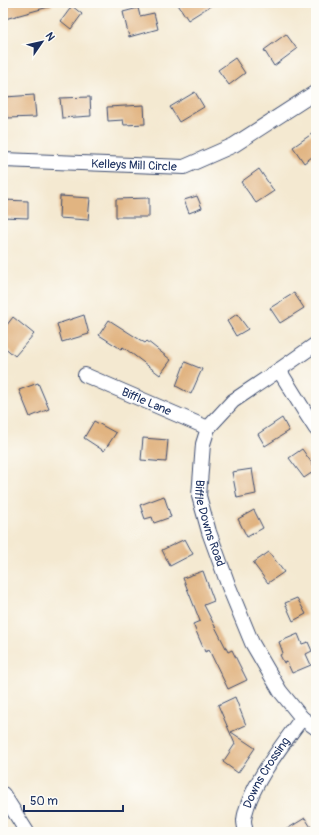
<svg xmlns="http://www.w3.org/2000/svg" width="319" height="835" font-family="Pangolin,sans-serif">
<style>
.building{fill:#e1b481}
.lines{fill:none;stroke-linecap:round;stroke-linejoin:round}
.street-casing{stroke:#3c4b6f;stroke-width:16}
.street{stroke:#fff;stroke-width:14}
.labels{text-anchor:middle;stroke-width:3.5;stroke-linejoin:round;paint-order:stroke}
.street-label{font-size:12px;fill:#1b2f5e;stroke:#fdfcf7}
</style>
<rect width="100%" height="100%" fill="#fdfcf7"/>
<filter id="ink" filterUnits="userSpaceOnUse"><feTurbulence type="fractalNoise" baseFrequency=".025" numOctaves="2"/><feDisplacementMap in="SourceGraphic" scale="8" xChannelSelector="R" yChannelSelector="G"/><feConvolveMatrix kernelMatrix="1 2 1 2 8 2 1 2 1" color-interpolation-filters="sRGB"/></filter>
<filter id="wash" filterUnits="userSpaceOnUse"><feTurbulence type="fractalNoise" baseFrequency=".012" numOctaves="4" result="noise"/><feDisplacementMap in="SourceGraphic" scale="16" xChannelSelector="R" yChannelSelector="G"/><feGaussianBlur stdDeviation="0.9" result="paint"/><feColorMatrix in="noise" values="0 0 0 0 0 0 0 0 0 0 0 0 0 0 0 0 0 1.4 0 .05"/><feComposite in="paint" operator="in"/></filter>
<g filter="url(#wash)">
<rect width="100%" height="100%" fill="#f4e9d1"/>
<g id="blocks">
<g class="building">
<polygon points="3,3 52,3 52,6 5,19 3,12"/>
<polygon points="177,3 215,3 188,20"/>
<polygon points="72,6 82,14 71,29 61,21"/>
<polygon points="138,8 140,16 154,13 158,29 129,37 123,12"/>
<polygon points="286,34 297,49 274,66 264,50"/>
<polygon points="235,58 245,73 229,85 218,70"/>
<polygon points="195,92 204,107 179,122 170,107"/>
<polygon points="34,95 36,117 7,118 5,97"/>
<polygon points="90,97 91,116 62,118 60,98"/>
<polygon points="144,105 145,124 124,125 123,120 108,121 107,107"/>
<polygon points="316,131 316,154 304,163 293,147"/>
<polygon points="259,169 274,191 256,203 241,182"/>
<polygon points="60,196 90,198 88,220 59,218"/>
<polygon points="197,196 202,208 189,213 184,200"/>
<polygon points="149,198 149,217 116,217 116,199"/>
<polygon points="3,200 28,201 28,218 3,217"/>
<polygon points="294,293 304,308 280,323 270,308"/>
<polygon points="237,314 248,329 236,336 227,321"/>
<polygon points="84,315 89,334 62,342 57,324"/>
<polygon points="13,317 34,334 15,356 3,346 3,330"/>
<polygon points="109,320 145,343 147,341 171,360 160,375 123,347 121,349 99,335"/>
<polygon points="185,362 202,369 191,394 176,386"/>
<polygon points="38,383 49,409 30,417 19,390"/>
<polygon points="282,418 289,431 265,446 258,434"/>
<polygon points="94,421 116,433 104,451 84,438"/>
<polygon points="143,438 168,440 166,462 141,460"/>
<polygon points="302,449 316,469 316,470 304,478 289,458"/>
<polygon points="252,469 256,494 237,498 232,472"/>
<polygon points="164,496 171,517 154,523 152,517 145,519 140,505"/>
<polygon points="254,510 263,528 247,537 238,519"/>
<polygon points="185,539 193,554 170,566 162,550"/>
<polygon points="269,552 284,572 268,583 253,563"/>
<polygon points="203,571 214,601 204,605 228,652 232,650 247,680 228,689 209,650 205,652 193,624 200,621 183,578"/>
<polygon points="297,598 306,614 293,621 285,603"/>
<polygon points="298,634 302,644 308,642 312,651 306,654 311,665 292,673 287,662 284,663 280,655 283,653 279,642"/>
<polygon points="235,697 246,725 231,732 255,748 238,773 223,762 235,744 218,705"/>
<polygon points="305,818 314,832 282,832"/>
</g>
</g>
</g>
<g filter="url(#ink)">
<use href="#blocks" fill-opacity="0" stroke="#3c4b6f" stroke-width="1"/>
<g class="lines">
<defs>
<g id="street">
<path id="s1" d="M 3,160 L 184,167 L 234,145 L 316,92"/>
<path id="s2" d="M 316,344 L 279,370 L 233,401 L 208,428 L 203,444 L 199,496 L 209,532 L 229,587 L 252,643 L 280,691 L 302,718 L 316,728"/>
<polyline points="279,370 305,412 316,429"/>
<path id="s3" d="M 85,375 L 208,428"/>
<polyline points="3,794 27,832"/>
<path id="s4" d="M 246,832 C 245,828 244,824 244,820 C 248,788 283,744 302,718"/>
</g>
</defs>
<use href="#street" class="street-casing"/>
<use href="#street" class="street"/>
</g>
</g>
<g class="labels">
<g class="street-label">
<text dy="4" stroke="none"><textPath href="#s1" startOffset="131">Kelleys Mill Circle</textPath></text>
<text dy="4" stroke="none"><textPath href="#s3" startOffset="67">Biffle Lane</textPath></text>
<text dy="4" stroke="none"><textPath href="#s2" startOffset="235">Biffle Downs Road</textPath></text>
<text dy="4" stroke="none"><textPath href="#s4" startOffset="65">Downs Crossing</textPath></text>
</g>
</g>
<rect width="319" height="835" fill="none" stroke="#fdfcf7" stroke-width="16"/>
<g transform="translate(42 42) rotate(56)" stroke="#fdfcf7" stroke-width="3" paint-order="stroke">
<path d="M0-3L7 15L0 10L-7 15Z" fill="#1b2f5e"/>
<text y="-6" font-size="11" font-weight="bold" text-anchor="middle" fill="#1b2f5e">N</text>
</g>
<path d="M24 805v6h99v-6" fill="none" stroke="#1b2f5e" stroke-width="2"/>
<text x="30" y="805" font-size="12" fill="#1b2f5e" stroke="#fdfcf7" stroke-width="3" paint-order="stroke">50 m</text>
</svg>
